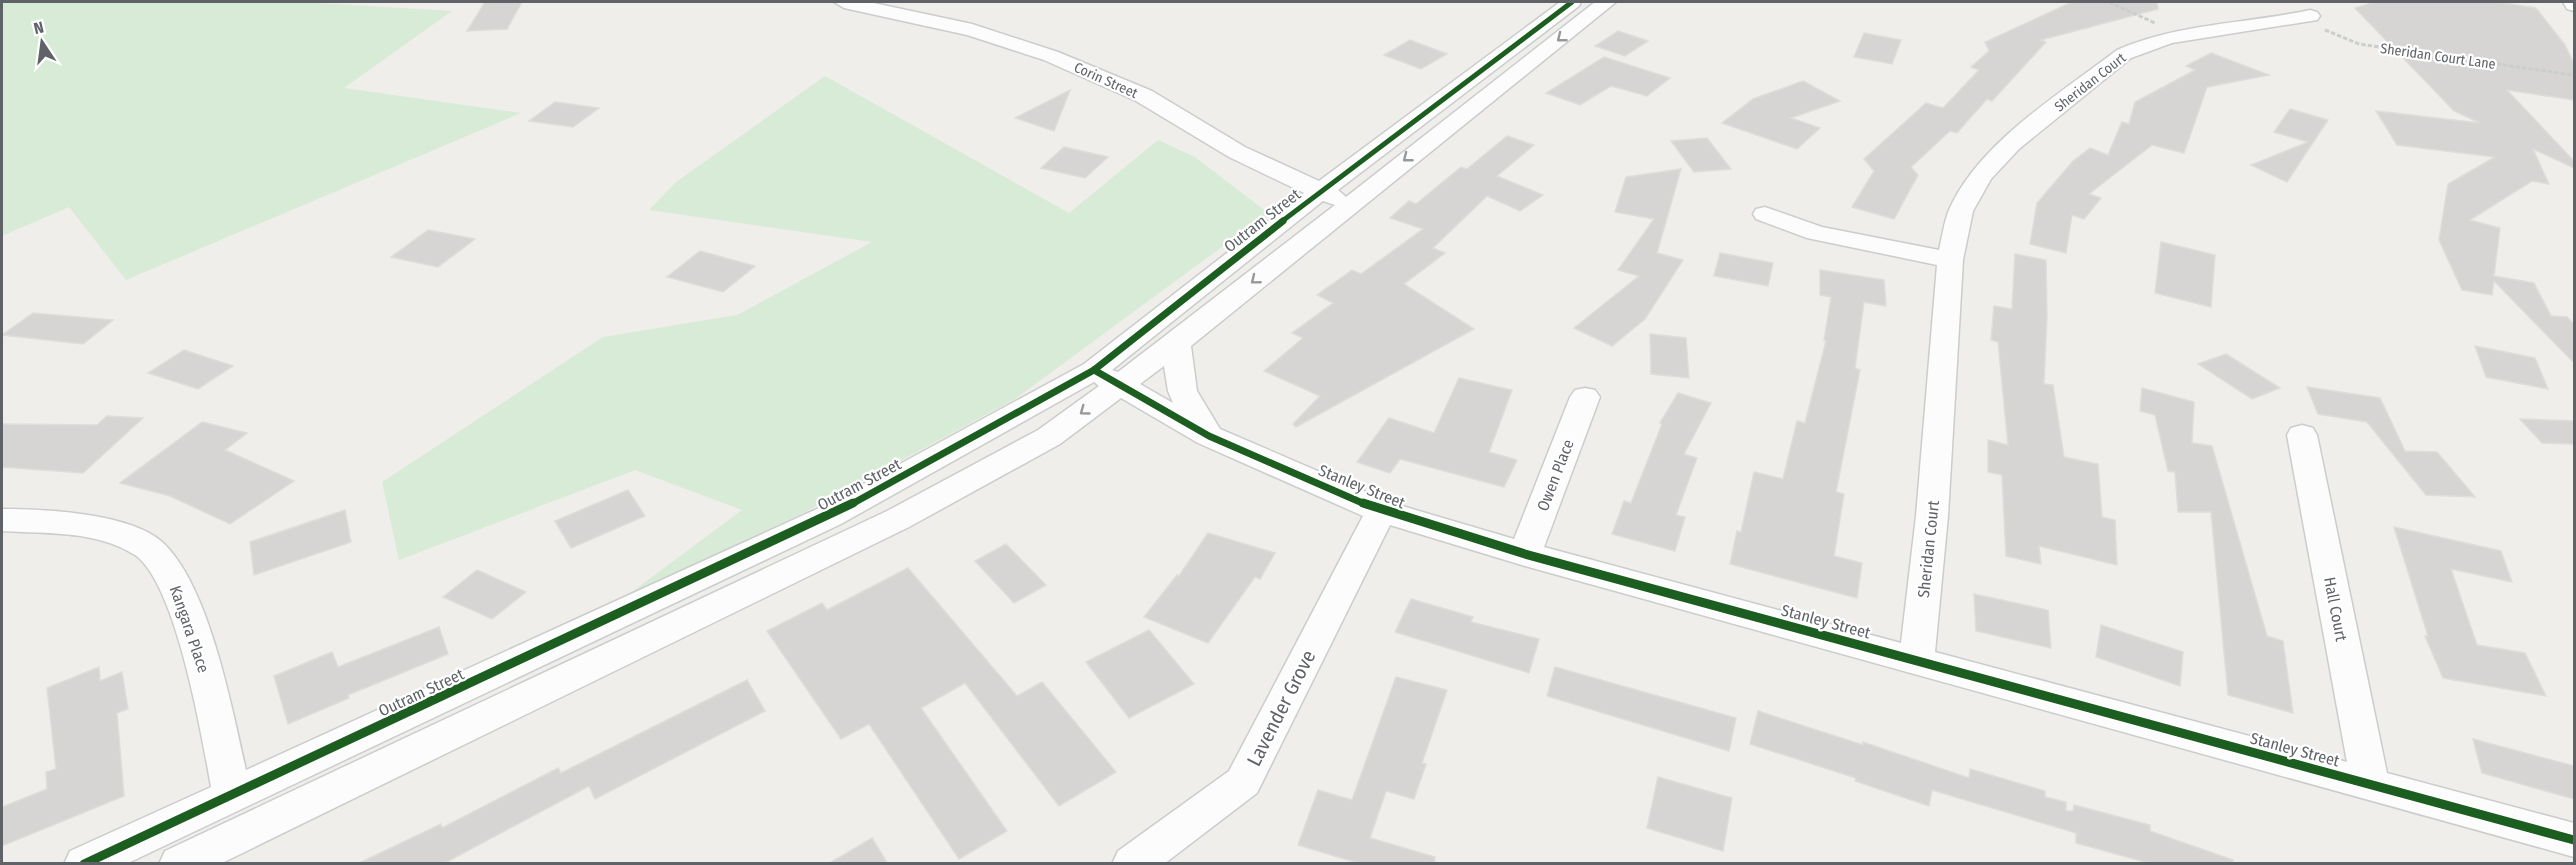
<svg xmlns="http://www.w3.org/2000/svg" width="2576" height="865" font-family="'Fira Sans Condensed',sans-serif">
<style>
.green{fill:#d8ebd6}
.building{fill:#d6d5d3;stroke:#deddd9;stroke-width:1.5}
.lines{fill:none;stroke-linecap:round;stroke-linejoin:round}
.minor-casing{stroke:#cbcccc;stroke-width:3}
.path{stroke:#cacfcc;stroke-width:3;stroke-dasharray:4.5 2;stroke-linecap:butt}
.minor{fill:#fdfcfc;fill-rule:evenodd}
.cycleway-far2-casing{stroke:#fff;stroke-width:8}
.cycleway-far1-casing{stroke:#fff;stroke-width:10}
.cycleway-casing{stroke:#fff;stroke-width:13}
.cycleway-far2{stroke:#1b5e20;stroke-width:5}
.cycleway-far1{stroke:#1b5e20;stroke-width:7}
.cycleway{stroke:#1b5e20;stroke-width:9}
.oneway{stroke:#96999c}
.labels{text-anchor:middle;stroke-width:4.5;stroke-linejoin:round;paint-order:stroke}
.far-street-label{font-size:14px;fill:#5f6368;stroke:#fff}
.street-label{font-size:16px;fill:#5f6368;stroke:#fff}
.near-street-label{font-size:20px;fill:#5f6368;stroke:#fff}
</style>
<rect width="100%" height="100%" fill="#efeeea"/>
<g class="green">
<polygon points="2,2 302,2 452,11 344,88 521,113 126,280 69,207 2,236"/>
<polygon points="825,76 1069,213 1158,140 1195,157 1268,213 1015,399 785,523 621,600 742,510 635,470 399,560 382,482 603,337 737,315 872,242 649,210 676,182"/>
</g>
<g class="building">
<polygon points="485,2 522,2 507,29 467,31"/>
<polygon points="2072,2 2157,2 2158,9 2041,40 2046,42 1992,101 1987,99 1957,133 1950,131 1911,167 1918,175 1894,219 1852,207 1874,171 1864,159 1926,103 1943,108 1979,70 1971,67 1989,51 1985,42"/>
<polygon points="2374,2 2498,2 2536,8 2565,45 2574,64 2574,100 2507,90 2574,161 2574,168 2533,149 2549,184 2532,181 2470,220 2500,228 2494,276 2534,283 2551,316 2567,317 2574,324 2574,363 2494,281 2492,295 2462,290 2439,240 2448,184 2495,157 2397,145 2376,111 2480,123 2454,111 2355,8"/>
<polygon points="1618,31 1648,41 1625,56 1595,46"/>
<polygon points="1864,33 1901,40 1892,64 1854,57"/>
<polygon points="1410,40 1447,54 1421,69 1384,55"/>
<polygon points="2211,53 2269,75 2207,87 2184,153 2152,145 2089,194 2101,198 2084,219 2072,215 2066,253 2030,244 2037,203 2073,161 2090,148 2108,155 2122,122 2129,124 2135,102 2195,70 2186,66"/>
<polygon points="1604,57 1670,78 1647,96 1611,86 1580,105 1546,93"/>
<polygon points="1803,81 1840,101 1791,118 1820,128 1797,149 1722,123 1753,99"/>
<polygon points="1070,90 1054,131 1015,118"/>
<polygon points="555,102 599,108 573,127 529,121"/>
<polygon points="2290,109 2328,120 2287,182 2251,165 2308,142 2274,132"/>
<polygon points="1507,136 1534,145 1497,176 1543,195 1520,211 1487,196 1433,248 1445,253 1404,284 1474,329 1296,427 1293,424 1320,396 1264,371 1303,338 1292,333 1333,303 1317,295 1352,270 1361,274 1423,229 1390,218 1409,201 1416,204 1461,167 1467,169"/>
<polygon points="1707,138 1731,169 1694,172 1671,141"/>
<polygon points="1064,147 1108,157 1085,178 1041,168"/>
<polygon points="1681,169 1657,253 1683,260 1645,319 1612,346 1574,328 1639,276 1618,270 1654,219 1615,212 1626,177"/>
<polygon points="428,230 475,239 438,267 391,257"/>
<polygon points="2161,242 2215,255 2211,307 2155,293"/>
<polygon points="700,251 755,266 723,292 667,277"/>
<polygon points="1720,253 1773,263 1768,286 1714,276"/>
<polygon points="2015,254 2046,260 2047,317 2044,384 2053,385 2064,457 2098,464 2102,517 2115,520 2117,565 2039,546 2041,564 2006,556 2002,475 1988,472 1988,440 2008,445 1998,342 1991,340 1994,306 2012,309"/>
<polygon points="1820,270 1884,280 1886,306 1864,302 1855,368 1860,370 1836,492 1844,494 1834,556 1862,563 1857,598 1730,564 1737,531 1741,532 1754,472 1783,479 1797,421 1805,423 1826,341 1824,340 1831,297 1820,295"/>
<polygon points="33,313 113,320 83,344 2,335"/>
<polygon points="1650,334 1686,338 1689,378 1651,374"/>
<polygon points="2475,346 2535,358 2548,389 2486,377"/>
<polygon points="184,350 233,366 198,389 148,373"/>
<polygon points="2226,354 2280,388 2252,399 2198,364"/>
<polygon points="1459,378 1512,390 1489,452 1517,460 1504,487 1400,459 1390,473 1357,462 1389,418 1434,433"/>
<polygon points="2307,387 2380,398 2405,451 2437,452 2475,497 2426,495 2367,422 2318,414"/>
<polygon points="2142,388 2194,402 2192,443 2212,446 2267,636 2283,641 2293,713 2228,695 2211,512 2178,512 2175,472 2168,471 2155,415 2140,411"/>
<polygon points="1678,393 1711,403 1684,454 1697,458 1676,515 1685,517 1675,551 1612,534 1624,501 1631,503 1662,424 1660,423"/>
<polygon points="107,416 143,418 83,473 2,467 2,424 97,425"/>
<polygon points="2520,419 2574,421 2574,444 2542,443"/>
<polygon points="202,422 247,433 225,450 294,481 230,524 170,496 120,483"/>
<polygon points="628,490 645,516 571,548 555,521"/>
<polygon points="345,510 351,542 254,575 250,542"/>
<polygon points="2394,527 2501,551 2512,582 2451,569 2477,645 2525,653 2546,696 2443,678 2425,636 2428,636"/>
<polygon points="1208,533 1275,553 1260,579 1255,577 1208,643 1144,617 1177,575 1179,576"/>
<polygon points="1006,544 1046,585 1014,603 975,561"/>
<polygon points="908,568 1017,696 1042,682 1116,772 1059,806 965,683 921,708 1007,831 959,859 869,724 841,739 767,631 822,603 827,610"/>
<polygon points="477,570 526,592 492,619 443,597"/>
<polygon points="1974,594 2048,610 2051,648 1976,631"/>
<polygon points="1411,599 1473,617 1471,622 1539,639 1529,673 1395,632"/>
<polygon points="2101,625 2183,652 2180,686 2096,657"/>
<polygon points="439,627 448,654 348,695 349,698 288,724 274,676 332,652 338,667"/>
<polygon points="1149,630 1194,684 1129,718 1086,662"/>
<polygon points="99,667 100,681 122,672 128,709 117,713 124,796 2,846 2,807 47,789 46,772 56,769 47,688"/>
<polygon points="1555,667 1736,718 1729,751 1547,696"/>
<polygon points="1396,677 1447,690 1422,763 1426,764 1414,799 1386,791 1370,838 1435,857 1434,864 1361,864 1298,845 1318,790 1352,800"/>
<polygon points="747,680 765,711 595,799 589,786 443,864 357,864 441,824 442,828 558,768 561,773"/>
<polygon points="1758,711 1863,745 1863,742 1969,778 1970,769 2045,791 2045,797 2066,802 2066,811 2073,811 2074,805 2150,825 2150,831 2233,860 2232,864 2152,864 2076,843 2076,833 1932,790 1929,806 1855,781 1856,778 1750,744"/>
<polygon points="2473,739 2574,766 2574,799 2482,773"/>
<polygon points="1658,777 1732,798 1723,851 1647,828"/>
<polygon points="872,838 888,864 828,864"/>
</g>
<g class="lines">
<defs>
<g id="minor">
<path d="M 834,2 L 869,2 L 972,24 L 1058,52 L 1152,91 L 1245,147 L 1319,181 L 1560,2 L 1581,2 L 1579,6 L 1338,190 L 1346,197 L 1595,2 L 1616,2 L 1191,346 L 1197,391 L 1220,429 L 1392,503 L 1514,539 L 1570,397 L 1575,390 L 1585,388 L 1595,390 L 1600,397 L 1544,547 L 1901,643 L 1916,516 L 1937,265 L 1807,238 L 1756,219 L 1753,214 L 1756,209 L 1765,207 L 1822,227 L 1939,250 C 1942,237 1944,222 1949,210 C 1979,142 2060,94 2117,50 C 2179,23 2245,24 2310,10 L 2317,12 L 2320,16 L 2317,20 L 2172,43 L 2131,58 L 2019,149 L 1991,179 L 1973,211 L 1963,260 L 1948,516 L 1935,652 L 2347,762 L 2287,435 L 2291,428 L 2302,425 L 2313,428 L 2317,435 L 2387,773 L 2574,823 L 2574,857 L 1525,566 L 1390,525 L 1257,793 L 1164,864 L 1112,864 L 1118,851 L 1229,771 L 1363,516 L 1198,443 L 1121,398 L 1060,444 L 909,527 L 220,864 L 159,864 L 165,851 L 887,511 L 1038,430 L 1099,386 L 1094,382 L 841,524 L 126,864 L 64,864 L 70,851 L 211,787 C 202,736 176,583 135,555 C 96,530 45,534 2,531 L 2,509 C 44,509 128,513 161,541 C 209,583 232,709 246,770 L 819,508 L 1084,364 L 1304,193 L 1229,157 L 1136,101 L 1044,60 L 967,35 L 844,8 ZM 1323,201 L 1335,205 L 1118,372 L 1112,370 ZM 1164,366 L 1168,391 L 1173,403 L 1140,384 Z"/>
<polygon points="2563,2 2574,2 2574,11 2567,9"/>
</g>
</defs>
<use href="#minor" class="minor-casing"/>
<g class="path">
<polyline points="2109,2 2155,23"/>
<polyline points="2325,30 2359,44 2574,75"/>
</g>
<use href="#minor" class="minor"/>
<defs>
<polyline id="cycleway-far2" points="1281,222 1572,2"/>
<g id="cycleway-far1">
<polyline points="1094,370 1209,436 1367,505"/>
<polyline points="850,505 1094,370 1283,221"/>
</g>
<g id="cycleway">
<polyline points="1363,503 1525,554 2574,840"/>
<polyline points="84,864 853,503"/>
</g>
</defs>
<use href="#cycleway-far2" class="cycleway-far2-casing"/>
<use href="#cycleway-far1" class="cycleway-far1-casing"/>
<use href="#cycleway" class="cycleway-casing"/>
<use href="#cycleway-far2" class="cycleway-far2"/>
<use href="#cycleway-far1" class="cycleway-far1"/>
<use href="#cycleway" class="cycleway"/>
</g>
<defs><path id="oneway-chevron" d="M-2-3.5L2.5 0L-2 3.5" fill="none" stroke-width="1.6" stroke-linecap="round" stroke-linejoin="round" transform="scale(1.5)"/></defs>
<g class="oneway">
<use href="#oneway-chevron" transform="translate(1561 38) rotate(142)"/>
<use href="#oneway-chevron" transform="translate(1407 158) rotate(142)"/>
<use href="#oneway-chevron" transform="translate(1255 280) rotate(141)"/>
<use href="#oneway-chevron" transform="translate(1084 411) rotate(144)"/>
</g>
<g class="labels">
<g class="far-street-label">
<text transform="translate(2438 56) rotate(8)" y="5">Sheridan Court Lane</text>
<text transform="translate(1106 80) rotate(24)" y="5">Corin Street</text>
<text transform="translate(2090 82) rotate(-38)" y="5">Sheridan Court</text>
</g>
<g class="street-label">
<text transform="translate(1262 220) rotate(-38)" y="6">Outram Street</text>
<text transform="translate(1555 475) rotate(-69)" y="6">Owen Place</text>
<text transform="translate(859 484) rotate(-28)" y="6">Outram Street</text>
<text transform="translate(1362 486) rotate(22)" y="6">Stanley Street</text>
<text transform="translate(1928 549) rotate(-84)" y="6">Sheridan Court</text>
<text transform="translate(2336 609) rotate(79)" y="6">Hall Court</text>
<text transform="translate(1826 621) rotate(15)" y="6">Stanley Street</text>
<text transform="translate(190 629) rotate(71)" y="6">Kangara Place</text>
<text transform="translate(421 692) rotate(-25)" y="6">Outram Street</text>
<text transform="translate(2295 749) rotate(15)" y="6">Stanley Street</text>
</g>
<g class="near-street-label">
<text transform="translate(1281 708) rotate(-63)" y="7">Lavender Grove</text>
</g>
</g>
<rect width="2576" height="865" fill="none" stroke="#5f6368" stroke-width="6"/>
<g transform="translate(42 42) rotate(347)" stroke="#ffffff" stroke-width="4.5" paint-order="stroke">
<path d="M0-4.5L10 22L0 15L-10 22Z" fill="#5f6368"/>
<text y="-9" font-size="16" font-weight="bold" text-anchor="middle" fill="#5f6368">N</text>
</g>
</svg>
